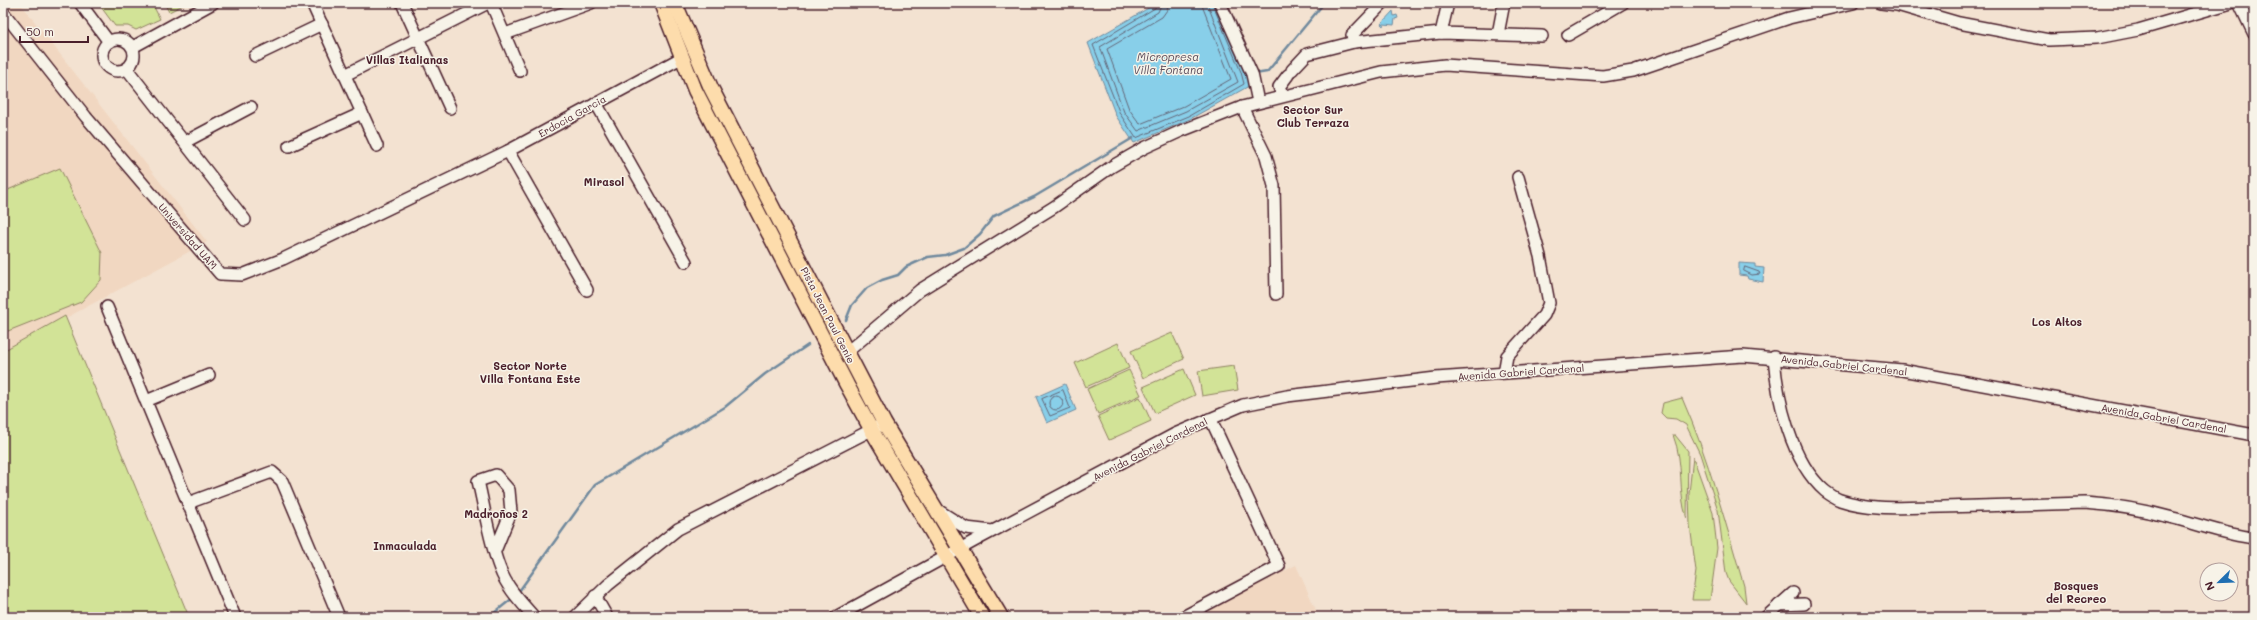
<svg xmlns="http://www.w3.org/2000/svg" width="2257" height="620" font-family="Mali,sans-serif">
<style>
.built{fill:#f1d7c1}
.green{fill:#d2e397;stroke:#8e8161}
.water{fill:#88cfe9;stroke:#6f899d}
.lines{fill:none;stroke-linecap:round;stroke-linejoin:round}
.shore{stroke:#636577;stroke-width:1}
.stream{stroke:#6f899d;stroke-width:2.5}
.minor-casing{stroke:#4a1f2b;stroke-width:14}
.major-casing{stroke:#4a1f2b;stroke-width:17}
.minor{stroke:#f7f3e8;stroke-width:11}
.major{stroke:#fddcac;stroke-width:14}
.labels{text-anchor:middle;stroke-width:3;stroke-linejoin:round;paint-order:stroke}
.street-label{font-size:10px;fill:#4a1f2b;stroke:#f7f3e8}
.water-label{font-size:11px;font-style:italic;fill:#5a4b5a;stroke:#f7f3e8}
.neighbourhood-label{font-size:11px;font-weight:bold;fill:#4a1f2b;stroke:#f7f3e8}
</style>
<rect width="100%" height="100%" fill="#f3e2d1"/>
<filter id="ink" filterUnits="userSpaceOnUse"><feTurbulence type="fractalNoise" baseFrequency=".025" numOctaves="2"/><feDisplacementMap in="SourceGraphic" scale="8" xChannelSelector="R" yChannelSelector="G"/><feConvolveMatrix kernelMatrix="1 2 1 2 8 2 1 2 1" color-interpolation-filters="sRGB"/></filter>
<g filter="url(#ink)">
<g class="built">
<polygon points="3,3 20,3 207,242 3,352"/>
<polygon points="1296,565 1319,617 1195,617"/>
</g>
<g class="green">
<polygon points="98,3 152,3 160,19 136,30 128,26 115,26"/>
<polygon points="164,3 187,3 169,12"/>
<polygon points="60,168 102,253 101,280 81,302 3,333 3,192"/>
<polygon points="65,316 189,617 3,617 3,351"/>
<polygon points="1172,333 1184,359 1143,378 1131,351"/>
<polygon points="1118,343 1129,368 1086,387 1075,363"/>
<polygon points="1234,366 1238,390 1202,396 1198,371"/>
<polygon points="1184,369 1195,395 1155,413 1143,387"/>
<polygon points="1129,370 1141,395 1098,414 1087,389"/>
<polygon points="1140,397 1151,421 1109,440 1098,416"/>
<path d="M 1682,398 C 1709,459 1725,522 1744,586 L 1746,603 L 1729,581 L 1726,573 L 1718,510 L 1700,454 L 1686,425 L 1676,419 L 1666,418 L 1661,413 L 1663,403 Z"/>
<path d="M 1673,435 L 1675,435 L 1688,451 L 1687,519 C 1677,490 1685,466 1673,435 Z"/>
<polygon points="1693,457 1713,513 1717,548 1710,600 1692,600 1696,571 1690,525 1689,493"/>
</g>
<g class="water">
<polygon points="1157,3 1216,3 1245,71 1249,86 1190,119 1134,143 1116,116 1088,43"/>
<polygon points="1393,11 1394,16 1397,15 1398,18 1395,19 1394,25 1384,24 1383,26 1381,24"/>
<polygon points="1739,263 1755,264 1755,267 1764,268 1763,282 1748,279 1747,276 1739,275"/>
<polygon points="1065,384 1076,410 1047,423 1036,397"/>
</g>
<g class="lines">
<g class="shore">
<polyline points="1157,3 1155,8 1093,45 1120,114 1136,138 1189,116 1244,84 1241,72 1212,3"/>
<polyline points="1162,3 1158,12 1100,47 1124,112 1138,131 1186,111 1238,82 1207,3"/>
<polyline points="1168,3 1167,10 1162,17 1107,49 1129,109 1140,124 1184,106 1231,79 1201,3"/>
<polygon points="1745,267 1759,272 1760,274 1752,275 1744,271"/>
<polygon points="1063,390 1070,408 1050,416 1042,399"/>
<circle cx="1056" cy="403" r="7"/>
</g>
<g class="stream">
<polyline points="1255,74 1267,72 1324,3"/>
<polyline points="846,320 852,305 867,288 882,280 898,275 906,267 928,257 945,255 964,248 980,234 994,216 1034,197 1133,138"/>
<polyline points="517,594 595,485 725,407 765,374 808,345"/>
<polyline points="489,617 514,597"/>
</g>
<defs>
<g id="minor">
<polyline points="80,3 109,42"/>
<polyline points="312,3 377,146"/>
<polyline points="402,3 450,108"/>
<polyline points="491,3 520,71"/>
<polyline points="1220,3 1252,74 1258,102"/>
<polyline points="1881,3 1897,5 1959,23 2049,40 2097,38 2138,30 2231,3"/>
<polyline points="2239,3 2254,34"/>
<polyline points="3,12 86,117 220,274 242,275 283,259 508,151 681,58"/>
<polyline points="1441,33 1448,3"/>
<polyline points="505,34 591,3"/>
<polyline points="1498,34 1504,3"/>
<polyline points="1568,35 1623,3"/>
<circle cx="118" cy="55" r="16"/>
<polyline points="1354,42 1441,33 1542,36"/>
<polyline points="133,47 213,3"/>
<polyline points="255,56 322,24"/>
<polyline points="127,69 245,220"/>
<polyline points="1292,70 1307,54 1354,42 1352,35 1383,3"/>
<polyline points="345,75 488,3"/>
<polyline points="1282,95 1279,87 1288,75"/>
<polyline points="596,103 686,262"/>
<polyline points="1242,107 1266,156 1274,186 1276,294"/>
<polyline points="185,142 251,107"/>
<polyline points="289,146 362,113"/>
<polyline points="508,151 587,290"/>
<polyline points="107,307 235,617"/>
<polyline points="847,352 920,290 1054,207 1111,167 1144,148 1181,131 1242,107 1381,72 1445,65 1603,76 1633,71 1789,18 1853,3"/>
<path d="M 1774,357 C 1777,399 1791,462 1825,491 C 1829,494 1835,498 1840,500 C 1873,511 1909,507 1943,507 C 1990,506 2038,504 2085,503 C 2115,505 2144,510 2173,518 C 2201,525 2226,535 2254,538"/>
<polyline points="1504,373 1507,356 1544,315 1549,303 1540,256 1518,177"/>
<polyline points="146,401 209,375"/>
<polyline points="188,503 272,472 282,481 339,617"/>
<polyline points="939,511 966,528 992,531"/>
<path d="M 495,551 L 511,512 L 509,490 L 496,475 L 478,481 C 485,510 489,541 500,569 C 507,588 521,602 534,617"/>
<polyline points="595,596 607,617"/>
<polyline points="1779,605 1804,604"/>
<polyline points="575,617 608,585 678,529 879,426"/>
<polyline points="836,617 978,539 1175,434 1243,405 1287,396 1436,378 1743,356 1902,370 2254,435"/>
<polyline points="1183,617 1279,566 1213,424 1209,419"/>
<polyline points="1766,617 1793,593"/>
</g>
<g id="major">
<polyline points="661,3 695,90 847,385 871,429 982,617"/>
<polyline points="675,3 711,88 847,352 884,423 1001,617"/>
</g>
</defs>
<use href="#minor" class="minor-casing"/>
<use href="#major" class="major-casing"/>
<use href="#minor" class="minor"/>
<use href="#major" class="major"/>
</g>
</g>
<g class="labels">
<g class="street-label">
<text transform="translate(572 116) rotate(-29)" y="4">Erdocia Garcia</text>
<text transform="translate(188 236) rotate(49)" y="4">Universidad UAM</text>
<text transform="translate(828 315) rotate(63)" y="4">Pista Jean Paul Genie</text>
<text transform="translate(1844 365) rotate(6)" y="4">Avenida Gabriel Cardenal</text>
<text transform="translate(1521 372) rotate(-4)" y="4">Avenida Gabriel Cardenal</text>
<text transform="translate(2164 418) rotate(10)" y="4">Avenida Gabriel Cardenal</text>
<text transform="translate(1150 449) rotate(-27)" y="4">Avenida Gabriel Cardenal</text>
</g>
<g class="water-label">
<text x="1168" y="61">Micropresa<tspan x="1168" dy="13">Villa Fontana</tspan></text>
</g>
<g class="neighbourhood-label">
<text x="407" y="64">Villas Italianas</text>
<text x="1313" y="114">Sector Sur<tspan x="1313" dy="13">Club Terraza</tspan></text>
<text x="604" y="186">Mirasol</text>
<text x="2057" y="326">Los Altos</text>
<text x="530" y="370">Sector Norte<tspan x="530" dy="13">Villa Fontana Este</tspan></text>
<text x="496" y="518">Madroños 2</text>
<text x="405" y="550">Inmaculada</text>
<text x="2076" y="590">Bosques<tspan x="2076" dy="13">del Recreo</tspan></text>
</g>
</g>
<rect width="2257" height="620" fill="none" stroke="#f7f3e8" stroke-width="16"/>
<rect x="8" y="8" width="2241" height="604" fill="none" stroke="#4a1f2b" stroke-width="1.5" filter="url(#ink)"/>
<g transform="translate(2219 582) rotate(247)"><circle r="19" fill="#f7f3e8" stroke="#b29e9c"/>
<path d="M0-3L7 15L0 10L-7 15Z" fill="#1f6fb2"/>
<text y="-6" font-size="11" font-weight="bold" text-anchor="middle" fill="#4a1f2b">N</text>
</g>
<path d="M20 36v6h68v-6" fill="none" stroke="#4a1f2b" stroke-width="2"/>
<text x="26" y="36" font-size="12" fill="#4a1f2b" stroke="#f7f3e8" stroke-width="3" paint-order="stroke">50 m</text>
</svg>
